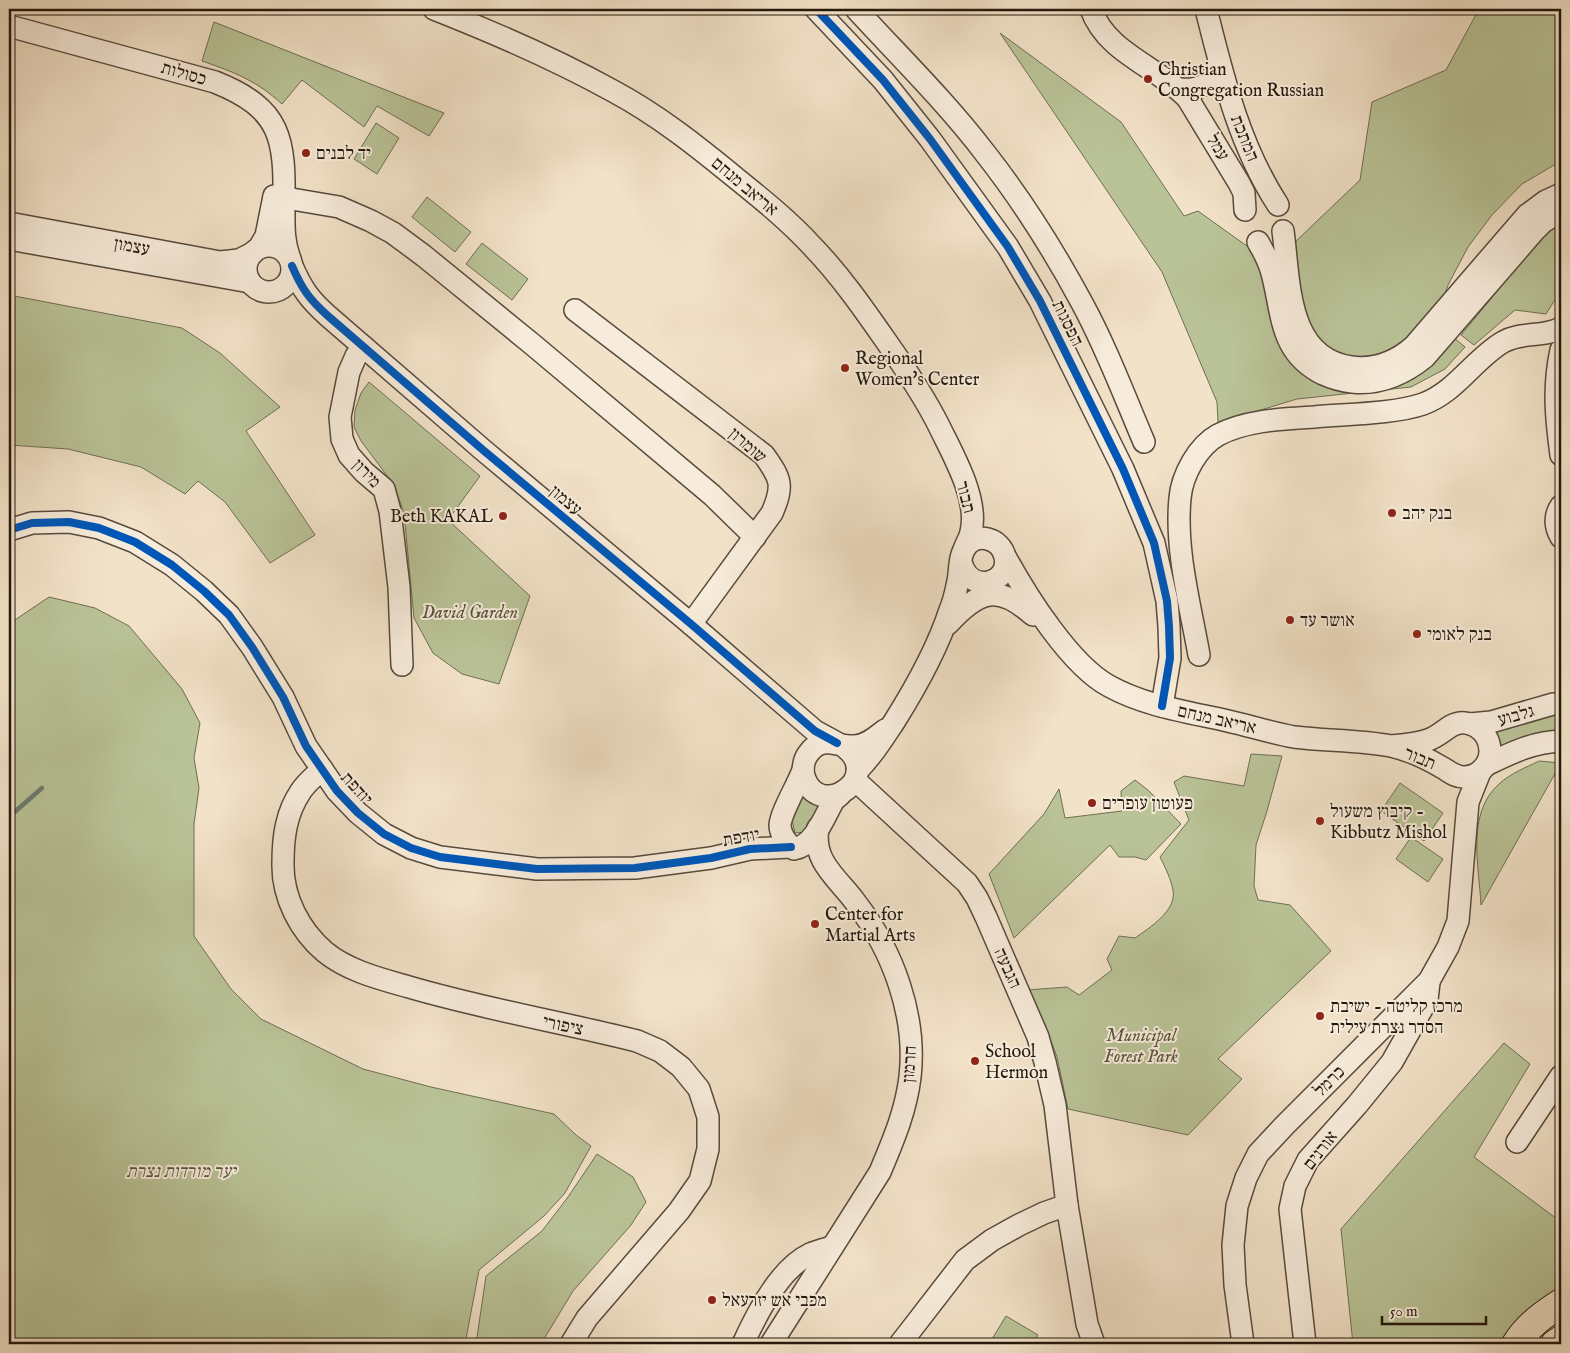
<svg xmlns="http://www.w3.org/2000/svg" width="1570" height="1353" font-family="'IM FELL English','Frank Ruhl Libre',serif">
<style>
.green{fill:#b9c397;stroke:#6e6e52}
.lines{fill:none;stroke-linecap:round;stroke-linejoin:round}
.stream{stroke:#6b7b72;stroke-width:4.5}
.minor-casing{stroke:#584a3c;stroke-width:24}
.highway-casing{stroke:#24180d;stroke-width:30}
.minor{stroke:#f7ecdb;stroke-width:21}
.highway{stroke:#f2e2c8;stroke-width:28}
.cycleway-casing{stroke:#f7ecdb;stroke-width:11}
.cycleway{stroke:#0057b8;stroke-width:8}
.poi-dot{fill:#8f2418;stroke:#f7ecdb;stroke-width:2}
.labels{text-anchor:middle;stroke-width:4;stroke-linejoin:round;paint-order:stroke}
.poi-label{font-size:18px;fill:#24180d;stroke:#f7ecdb;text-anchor:start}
.street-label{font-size:18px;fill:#24180d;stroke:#f7ecdb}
.park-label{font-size:18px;font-style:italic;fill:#58543d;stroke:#f7ecdb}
</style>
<rect width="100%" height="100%" fill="#f2e2c8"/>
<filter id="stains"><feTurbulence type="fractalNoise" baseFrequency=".004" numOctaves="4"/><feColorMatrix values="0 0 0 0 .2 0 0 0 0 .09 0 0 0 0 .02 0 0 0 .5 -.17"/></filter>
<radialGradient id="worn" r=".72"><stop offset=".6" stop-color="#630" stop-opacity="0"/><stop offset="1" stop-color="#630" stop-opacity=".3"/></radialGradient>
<g class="green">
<polygon points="1479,9 1561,9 1561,161 1522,184 1492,215 1468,247 1448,285 1435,322 1465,347 1445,369 1411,387 1297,399 1218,423 1217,402 1162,272 1000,33 1121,122 1184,216 1198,211 1272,264 1360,180 1372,102 1446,70"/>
<path d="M 214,22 L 444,113 L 429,136 L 377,106 L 364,127 L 302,80 L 282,104 C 257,81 234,72 202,61 Z"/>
<polygon points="376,123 399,138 377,174 354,159"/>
<polygon points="427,197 471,232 455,252 412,217"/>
<polygon points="1561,223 1561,290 1546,314 1515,310 1474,345 1461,335 1541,238 1547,231"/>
<polygon points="482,243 528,279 512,300 466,264"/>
<polygon points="9,295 182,328 220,353 280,407 246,431 315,535 270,563 225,502 198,481 185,494 141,467 68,449 9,445"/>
<polygon points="369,382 480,476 448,520 530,596 499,684 462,674 433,653 414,618 404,513 394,485 361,441 354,427 355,410 361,393"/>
<polygon points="49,597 95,608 129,626 182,689 200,723 194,758 199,788 194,824 194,936 231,989 261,1019 363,1069 431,1087 554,1114 576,1135 591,1146 565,1193 544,1216 479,1270 465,1344 9,1344 9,624"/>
<polygon points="1561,712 1561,735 1502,752 1495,731"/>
<path d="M 1251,754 L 1282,756 L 1267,811 L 1256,845 L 1254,886 L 1258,900 L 1290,905 L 1331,951 L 1218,1059 L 1242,1079 L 1188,1135 L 1068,1109 L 1057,1057 L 1046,1028 L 1027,990 L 1067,987 L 1079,995 L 1112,970 L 1107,959 L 1119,936 L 1135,938 C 1149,928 1177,911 1173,890 C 1171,879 1165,867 1160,857 L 1189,820 L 1174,782 L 1184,776 L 1244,786 Z"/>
<path d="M 1539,761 L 1561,763 L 1481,905 C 1479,866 1466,813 1499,784 C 1511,773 1525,768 1539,761 Z"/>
<polygon points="1135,780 1148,790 1181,824 1146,860 1135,857 1119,857 1110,845 1014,938 989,874 1044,814 1059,789 1065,818 1122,811 1121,791"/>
<polygon points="1400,783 1443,813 1424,841 1381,811"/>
<polygon points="803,792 820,804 805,832 795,833 792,820"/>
<polygon points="1411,837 1443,859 1428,882 1396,859"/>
<path d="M 1504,1043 L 1530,1064 L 1474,1157 L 1561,1222 L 1561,1287 C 1538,1300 1515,1322 1501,1344 L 1353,1344 L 1341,1229 Z"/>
<polygon points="597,1154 633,1177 646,1202 631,1225 573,1291 541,1344 476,1344 486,1276 542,1231 568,1197"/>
<polygon points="1006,1316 1038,1335 1032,1344 989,1344"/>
</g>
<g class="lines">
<polyline class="stream" points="9,817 42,788"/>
<defs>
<g id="minor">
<path d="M 434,9 C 495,33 555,59 613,91 C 658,115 698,147 737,179 C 763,200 789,221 812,246 C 840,275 863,308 886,341 C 905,368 924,396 939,426 C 953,455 979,499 971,532 C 970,537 967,542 965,547"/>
<polyline points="816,9 883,80 930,139 1008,247 1040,301 1123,469 1154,543 1167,601 1169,626 1170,658 1162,706"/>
<path d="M 856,9 C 899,56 946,102 985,153 C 1022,200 1054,251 1082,303 C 1106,347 1124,395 1144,442"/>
<path d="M 1091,9 C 1107,54 1158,66 1188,99 L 1239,183 L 1244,193 L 1245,210"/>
<path d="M 1206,9 C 1223,77 1239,145 1278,205"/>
<path d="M 9,26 L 215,82 C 282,109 285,138 284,206 C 284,225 283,241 290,259"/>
<path d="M 1179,89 C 1200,91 1213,84 1219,63"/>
<polyline points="9,223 220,262 239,260 253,253"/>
<path d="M 1283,231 C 1290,281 1286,358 1351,367 C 1375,370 1396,362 1414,346 L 1527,215 L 1546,201 L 1561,194"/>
<polyline points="9,239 250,282"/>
<path d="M 1258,242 C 1264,252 1269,262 1272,273 C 1283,314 1279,352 1323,374 C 1332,378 1341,381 1352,382 C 1380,385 1404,374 1425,357 L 1535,230 L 1543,222 L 1561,211"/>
<circle cx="269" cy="269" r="23"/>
<polyline points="259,248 266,236 274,196 339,207 371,221 393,233 424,256 532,344 712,495 755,537"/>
<path d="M 292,266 C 302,289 309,299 328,316 L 483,450 L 691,624 L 786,706 L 815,731 L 837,743"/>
<path d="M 575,310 L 764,455 C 781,479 784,485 772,513 L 691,624"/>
<polyline points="364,347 356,356 349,372 340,417 342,439 349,455 364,472 384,489 390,511 399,587 402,665"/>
<path d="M 1561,350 C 1553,387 1556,418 1561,455"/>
<path d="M 1561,506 C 1554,516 1555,527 1561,537"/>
<polyline points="9,530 32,523 69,522 99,528 135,542 172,565 204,591 229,615 252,647 283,697 306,746 337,791 358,813 384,834 411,848 440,857 537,869 635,868 711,858 750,849 791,847"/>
<path d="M 1006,558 C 1027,596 1070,665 1109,686 C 1145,706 1188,712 1228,721 C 1250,726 1272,733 1294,737 C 1326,741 1359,740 1391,746 C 1409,750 1428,759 1443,768 C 1450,772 1455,777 1464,777 C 1478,777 1490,765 1490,751 C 1490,731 1469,716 1451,726 C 1443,731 1437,737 1428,740 C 1416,744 1404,745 1391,746"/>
<path d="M 948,624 C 979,590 998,584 1033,615"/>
<path d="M 1199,655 C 1190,604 1175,550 1180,498 C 1182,475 1198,446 1218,435 C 1246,420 1283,419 1314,417 C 1346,414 1394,414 1423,404 C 1456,392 1474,359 1503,342 C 1522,331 1543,338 1561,328"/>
<polyline points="1470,724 1491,722 1553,704 1561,704"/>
<path d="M 842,745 C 887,776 821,821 805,779 C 802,771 803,761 808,754 C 822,734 836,747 854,746 C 866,746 876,737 885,730"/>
<path d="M 1486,765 C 1511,753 1533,742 1561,741"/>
<path d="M 322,769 C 315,776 306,783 301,791 C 286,813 283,837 283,863 C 282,897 300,931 325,952 C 348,971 381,979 409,987 C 484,1009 561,1022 637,1041 L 660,1051 L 681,1067 L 699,1089 L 708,1117 L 708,1149 L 700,1181 L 679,1211 L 587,1318 L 571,1344"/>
<path d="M 803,770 C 798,784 781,812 780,825 C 780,834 787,844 794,849 C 815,845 824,817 834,800 L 840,795"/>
<path d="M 857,771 C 872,756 882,740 894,722 C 916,687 937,650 950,610 C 954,601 956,591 958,581 C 960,571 959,557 965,548 C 976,531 1001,538 1005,557 C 1011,583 970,596 961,562"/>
<polyline points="855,780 967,883 977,898 986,917 1038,1037 1045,1062 1055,1105 1067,1205 1087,1324 1094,1344"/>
<polyline points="1517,1142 1561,1076"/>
<path d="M 743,1344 C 756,1315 780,1268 810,1254 C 817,1251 825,1249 832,1247"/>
<path d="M 771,1344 L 880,1172 C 893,1141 906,1111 910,1077 C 917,1016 893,951 856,903 C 838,878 812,862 818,828"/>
<polyline points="900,1344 965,1260 992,1240 1019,1225 1044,1213 1067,1205"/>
<polyline points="1243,1344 1235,1285 1233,1245 1237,1206 1246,1178 1258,1154 1284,1126 1429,981 1448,947 1458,921 1468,802 1480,772"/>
<polyline points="1305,1344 1290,1209 1295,1186 1308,1160 1357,1105 1392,1062 1427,1000 1429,982"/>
</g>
<g id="highway">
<path d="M 1516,1344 C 1527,1326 1544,1314 1561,1303"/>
<polyline points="1555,1344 1561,1340"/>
</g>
</defs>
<use href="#minor" class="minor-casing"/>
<use href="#highway" class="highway-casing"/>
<use href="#minor" class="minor"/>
<use href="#highway" class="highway"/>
<defs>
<g id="cycleway">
<polyline points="816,9 883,80 930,139 1008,247 1040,301 1123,469 1154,543 1167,601 1169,626 1170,658 1162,706"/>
<path d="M 292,266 C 302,289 309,299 328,316 L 483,450 L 691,624 L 786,706 L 815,731 L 837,743"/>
<polyline points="9,530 32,523 69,522 99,528 135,542 172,565 204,591 229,615 252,647 283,697 306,746 337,791 358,813 384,834 411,848 440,857 537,869 635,868 711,858 750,849 791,847"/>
</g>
</defs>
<use href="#cycleway" class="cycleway-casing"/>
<use href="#cycleway" class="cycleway"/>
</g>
<g class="poi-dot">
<circle cx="1148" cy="79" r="5"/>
<circle cx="306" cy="153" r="5"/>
<circle cx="845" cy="368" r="5"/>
<circle cx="1392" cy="513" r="5"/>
<circle cx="503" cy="516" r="5"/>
<circle cx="1290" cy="620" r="5"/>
<circle cx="1417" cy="634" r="5"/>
<circle cx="1092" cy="803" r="5"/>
<circle cx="1320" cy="821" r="5"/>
<circle cx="815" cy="924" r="5"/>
<circle cx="1320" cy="1016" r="5"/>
<circle cx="975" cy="1061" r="5"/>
<circle cx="712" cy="1300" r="5"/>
</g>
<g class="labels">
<g class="poi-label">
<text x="1158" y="75">Christian<tspan x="1158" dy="21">Congregation Russian</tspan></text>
<text x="316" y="159">יד לבנים</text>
<text x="855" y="364">Regional<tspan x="855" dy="21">Women's Center</tspan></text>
<text x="1402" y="519">בנק יהב</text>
<text x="493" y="522" text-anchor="end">Beth KAKAL</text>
<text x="1300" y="626">אושר עד</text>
<text x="1427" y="640">בנק לאומי</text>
<text x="1102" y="809">פעוטון עופרים</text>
<text x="1330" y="817">קיבוץ משעול -<tspan x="1330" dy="21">Kibbutz Mishol</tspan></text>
<text x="825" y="920">Center for<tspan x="825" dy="21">Martial Arts</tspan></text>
<text x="1330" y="1012">מרכז קליטה - ישיבת<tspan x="1330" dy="21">הסדר נצרת עילית</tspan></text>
<text x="985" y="1057">School<tspan x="985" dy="21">Hermon</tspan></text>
<text x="722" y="1306">מכבי אש יזרעאל</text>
</g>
<g class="street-label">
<text transform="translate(184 73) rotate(16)" y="6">כסולות</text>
<text transform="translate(1245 138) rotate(68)" y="6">המתכת</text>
<text transform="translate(1218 147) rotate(59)" y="6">עמל</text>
<text transform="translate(745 186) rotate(40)" y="6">אריאב מנחם</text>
<text transform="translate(132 246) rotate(10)" y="6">עצמון</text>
<text transform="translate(1068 323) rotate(64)" y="6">הפסגות</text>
<text transform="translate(748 445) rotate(41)" y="6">שומרון</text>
<text transform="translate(367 473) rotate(46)" y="6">מירון</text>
<text transform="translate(966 497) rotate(76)" y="6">תבור</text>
<text transform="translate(566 500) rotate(40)" y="6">עצמון</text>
<text transform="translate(1516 715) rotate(-16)" y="6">גלבוע</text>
<text transform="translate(1217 719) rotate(13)" y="6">אריאב מנחם</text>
<text transform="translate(1420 758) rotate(23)" y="6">תבור</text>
<text transform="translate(357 788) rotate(48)" y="6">יודפת</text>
<text transform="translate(741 837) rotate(-10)" y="6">יודפת</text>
<text transform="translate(1008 968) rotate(66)" y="6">הגבעה</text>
<text transform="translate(563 1025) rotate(12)" y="6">ציפורי</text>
<text transform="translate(909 1064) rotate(-86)" y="6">חרמון</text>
<text transform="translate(1329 1081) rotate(-45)" y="6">כרמל</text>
<text transform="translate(1320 1150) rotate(-52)" y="6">אורנים</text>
</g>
<g class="park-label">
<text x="470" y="618">David Garden</text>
<text x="1141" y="1041">Municipal<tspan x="1141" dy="21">Forest Park</tspan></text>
<text x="181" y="1177">יער מורדות נצרת</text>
</g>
</g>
<rect width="1570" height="1353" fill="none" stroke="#f2e2c8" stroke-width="30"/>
<rect x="10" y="10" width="1550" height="1333" fill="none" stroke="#24180d" stroke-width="2.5"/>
<rect x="15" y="15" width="1540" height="1323" fill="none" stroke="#24180d"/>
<path d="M1382 1316v8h104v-8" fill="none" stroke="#24180d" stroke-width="2.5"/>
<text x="1390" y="1316" font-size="15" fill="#24180d" stroke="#f7ecdb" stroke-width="4" paint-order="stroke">50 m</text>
<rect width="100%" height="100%" filter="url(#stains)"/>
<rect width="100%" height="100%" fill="url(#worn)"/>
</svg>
